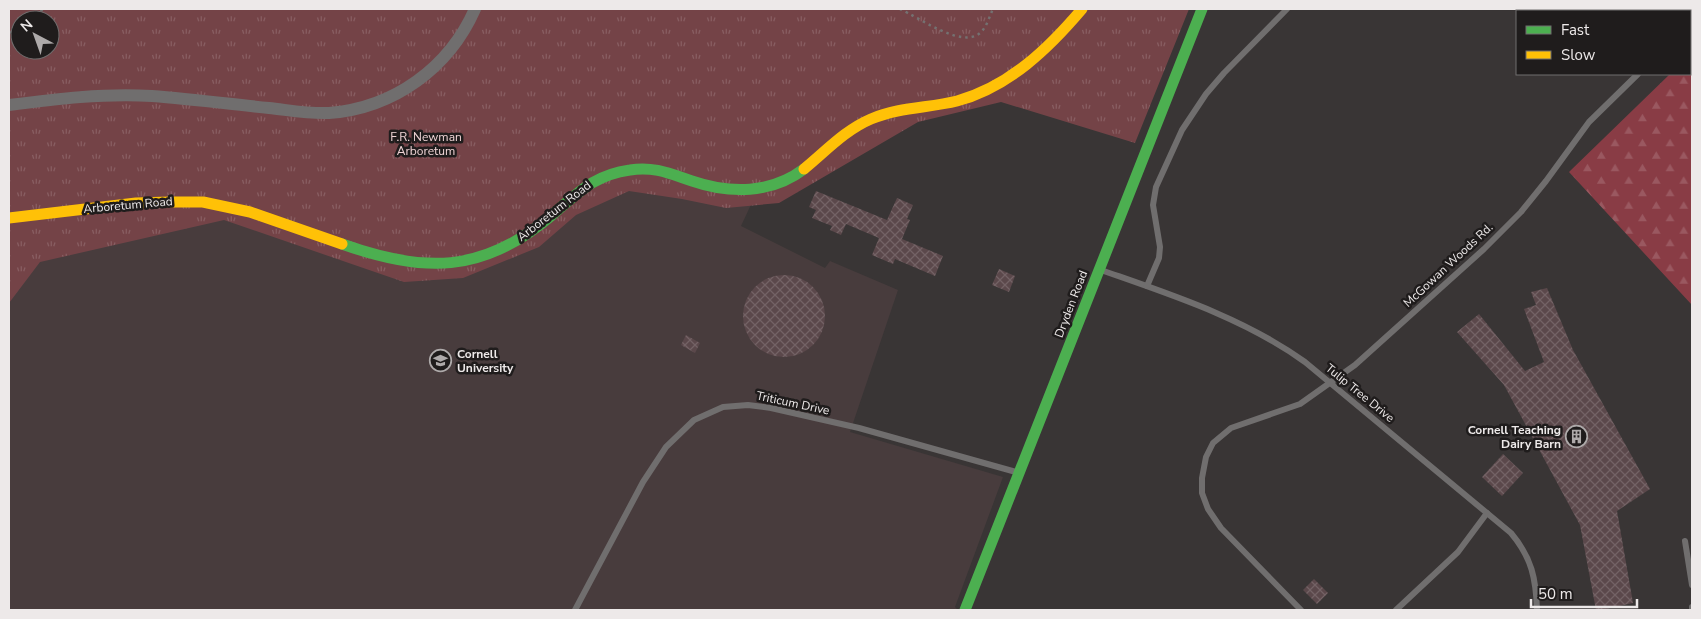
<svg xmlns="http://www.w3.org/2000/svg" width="1701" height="619" font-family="'Nunito Sans',sans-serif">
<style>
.built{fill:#483c3d}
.forest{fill:url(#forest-firs)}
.park{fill:url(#park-tufts);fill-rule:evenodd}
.building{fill:url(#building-cross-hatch)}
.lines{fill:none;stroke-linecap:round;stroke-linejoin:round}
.path{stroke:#747171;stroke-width:2.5;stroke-dasharray:2.5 4;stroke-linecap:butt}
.lane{stroke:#706e6e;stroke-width:6}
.street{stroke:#706e6e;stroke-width:12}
.fast{stroke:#4caf50;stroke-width:11}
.slow{stroke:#ffc107;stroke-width:11}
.labels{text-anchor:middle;stroke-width:5;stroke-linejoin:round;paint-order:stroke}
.park-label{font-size:12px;fill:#efd4d5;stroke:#1f1c1c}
.street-label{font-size:12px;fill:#ede9e9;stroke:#1f1c1c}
.poi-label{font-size:12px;font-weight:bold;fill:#ede9e9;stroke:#1f1c1c;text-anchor:start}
</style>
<defs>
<pattern id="forest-firs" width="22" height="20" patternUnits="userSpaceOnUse" patternTransform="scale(1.25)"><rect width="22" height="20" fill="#893c45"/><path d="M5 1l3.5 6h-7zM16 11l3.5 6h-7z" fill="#9a5860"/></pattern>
<pattern id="park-tufts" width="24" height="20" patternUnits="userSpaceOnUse" patternTransform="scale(1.25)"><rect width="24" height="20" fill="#744347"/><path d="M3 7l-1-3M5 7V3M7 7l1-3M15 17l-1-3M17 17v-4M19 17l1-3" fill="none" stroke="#885e62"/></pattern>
<pattern id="building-cross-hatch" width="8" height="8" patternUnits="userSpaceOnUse" patternTransform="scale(1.25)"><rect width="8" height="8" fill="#5b484b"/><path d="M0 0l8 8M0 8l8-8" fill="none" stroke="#736265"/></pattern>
</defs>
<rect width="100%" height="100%" fill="#393535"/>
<polygon class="built" points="623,175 755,196 741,226 825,268 830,261 898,290 850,432 1003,477 955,607 958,610 9,610 9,221"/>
<polygon class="forest" points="1692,52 1692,305 1569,172 1670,74 1690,74 1690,55"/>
<path class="park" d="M 9,9 L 1189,9 L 1135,143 L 1001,102 L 918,122 L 779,203 L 726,208 L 682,199 L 629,191 L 576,215 L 539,247 L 463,278 L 404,282 L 224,220 L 40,262 L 9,303 ZM 20,20 L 50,20 L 50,50 L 20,50 Z"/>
<g class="building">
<polygon points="816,191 887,220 897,198 913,205 907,219 910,220 902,239 943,256 935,276 895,259 893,264 872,255 879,238 846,224 841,235 830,230 832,226 812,218 816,210 809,207"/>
<polygon points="999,269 1015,276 1009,292 992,285"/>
<circle cx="784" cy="316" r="41"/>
<polygon points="1547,288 1573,350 1650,489 1617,511 1633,603 1601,610 1596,610 1580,525 1504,385 1457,332 1479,314 1525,371 1544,362 1524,309 1536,305 1531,292"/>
<polygon points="686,335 700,343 695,353 681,345"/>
<polygon points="1503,454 1523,473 1502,496 1482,477"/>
<polygon points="1314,579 1328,593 1317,604 1303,590"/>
</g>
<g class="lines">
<g class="path">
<path d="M 900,9 C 918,17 962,49 980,33 C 987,27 989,17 993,9"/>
<polyline points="31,20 43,9"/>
<polyline points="9,33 20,27"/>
</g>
<g class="lane">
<polyline points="1690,23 1692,21"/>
<path d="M 1101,270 C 1172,295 1244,318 1305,362 L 1511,533 C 1532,558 1536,579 1537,610"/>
<polyline points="1147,286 1159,258 1160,247 1153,205 1156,187 1182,130 1206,94 1224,73 1287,9"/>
<polyline points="1685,541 1692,585"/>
<polyline points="575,610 643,482 666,447 694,420 723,407 748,405 771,408 859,428 1016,472"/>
<polyline points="1301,610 1221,528 1208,509 1202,493 1202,478 1206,457 1213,443 1231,428 1300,404 1355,365 1484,249 1521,212 1546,181 1589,122 1638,74"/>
<polyline points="1396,610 1458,552 1487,513"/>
<polyline points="1692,610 1692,607"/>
</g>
<path class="street" d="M 9,105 C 56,99 104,93 152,96 C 191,99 230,104 269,108 C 288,110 309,114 329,113 C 394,108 449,68 475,9"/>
<g class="fast">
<path d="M 342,244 C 423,273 482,274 551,216 C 577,194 593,175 630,170 C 654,166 671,174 692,181 C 730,194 771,194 804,169"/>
<polyline points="965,610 1202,9"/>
</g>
<g class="slow">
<path d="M 804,169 C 826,151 845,130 871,119 C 899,107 929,108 957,101 C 1009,87 1049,48 1082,9"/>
<polyline points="9,218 136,203 170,202 203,202 250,212 342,244"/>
</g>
</g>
<defs>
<symbol id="university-ring" viewBox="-11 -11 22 22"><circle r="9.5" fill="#1f1c1c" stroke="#aeaaaa" stroke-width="1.5"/><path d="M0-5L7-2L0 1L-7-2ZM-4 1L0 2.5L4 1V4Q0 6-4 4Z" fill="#aeaaaa"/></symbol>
<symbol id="building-ring" viewBox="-11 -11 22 22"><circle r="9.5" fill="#1f1c1c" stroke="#aeaaaa" stroke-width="1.5"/><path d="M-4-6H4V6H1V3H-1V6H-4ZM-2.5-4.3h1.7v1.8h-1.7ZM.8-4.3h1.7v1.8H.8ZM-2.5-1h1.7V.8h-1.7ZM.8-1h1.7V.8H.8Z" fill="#aeaaaa"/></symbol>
</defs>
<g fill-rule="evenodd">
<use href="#university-ring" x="428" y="348" width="25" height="25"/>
<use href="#building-ring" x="1564" y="424" width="25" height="25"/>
</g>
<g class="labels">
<g class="park-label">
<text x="426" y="141">F.R. Newman<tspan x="426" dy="14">Arboretum</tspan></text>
</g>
<g class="street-label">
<text transform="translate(128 205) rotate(-5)" y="4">Arboretum Road</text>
<text transform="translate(554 211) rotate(-38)" y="4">Arboretum Road</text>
<text transform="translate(1448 265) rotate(-43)" y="4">McGowan Woods Rd.</text>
<text transform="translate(1071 304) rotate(-69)" y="4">Dryden Road</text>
<text transform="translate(1360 393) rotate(39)" y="4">Tulip Tree Drive</text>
<text transform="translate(793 403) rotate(12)" y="4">Triticum Drive</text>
</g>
<g class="poi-label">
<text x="457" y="358">Cornell<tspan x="457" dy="14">University</tspan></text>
<text x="1561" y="434" text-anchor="end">Cornell Teaching<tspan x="1561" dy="14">Dairy Barn</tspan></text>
</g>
</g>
<rect width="1701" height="619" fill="none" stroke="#ede9e9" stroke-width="20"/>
<rect x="1516" y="10" width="175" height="65" fill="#1f1c1c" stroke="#716e6e"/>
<rect x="1526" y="26" width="25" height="8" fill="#4caf50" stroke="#716e6e"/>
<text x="1561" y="35" font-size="15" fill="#ede9e9">Fast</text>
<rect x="1526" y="51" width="25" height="8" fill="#ffc107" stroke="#716e6e"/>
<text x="1561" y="60" font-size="15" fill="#ede9e9">Slow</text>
<g transform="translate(35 35) rotate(319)"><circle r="24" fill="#1f1c1c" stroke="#716e6e"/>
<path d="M0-4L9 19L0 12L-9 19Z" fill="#aeaaaa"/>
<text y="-8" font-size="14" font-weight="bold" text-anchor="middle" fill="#ede9e9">N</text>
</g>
<path d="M1531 599v8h106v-8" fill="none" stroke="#ede9e9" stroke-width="2.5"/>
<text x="1538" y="599" font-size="15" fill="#ede9e9" stroke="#1f1c1c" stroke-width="4" paint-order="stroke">50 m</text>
</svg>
